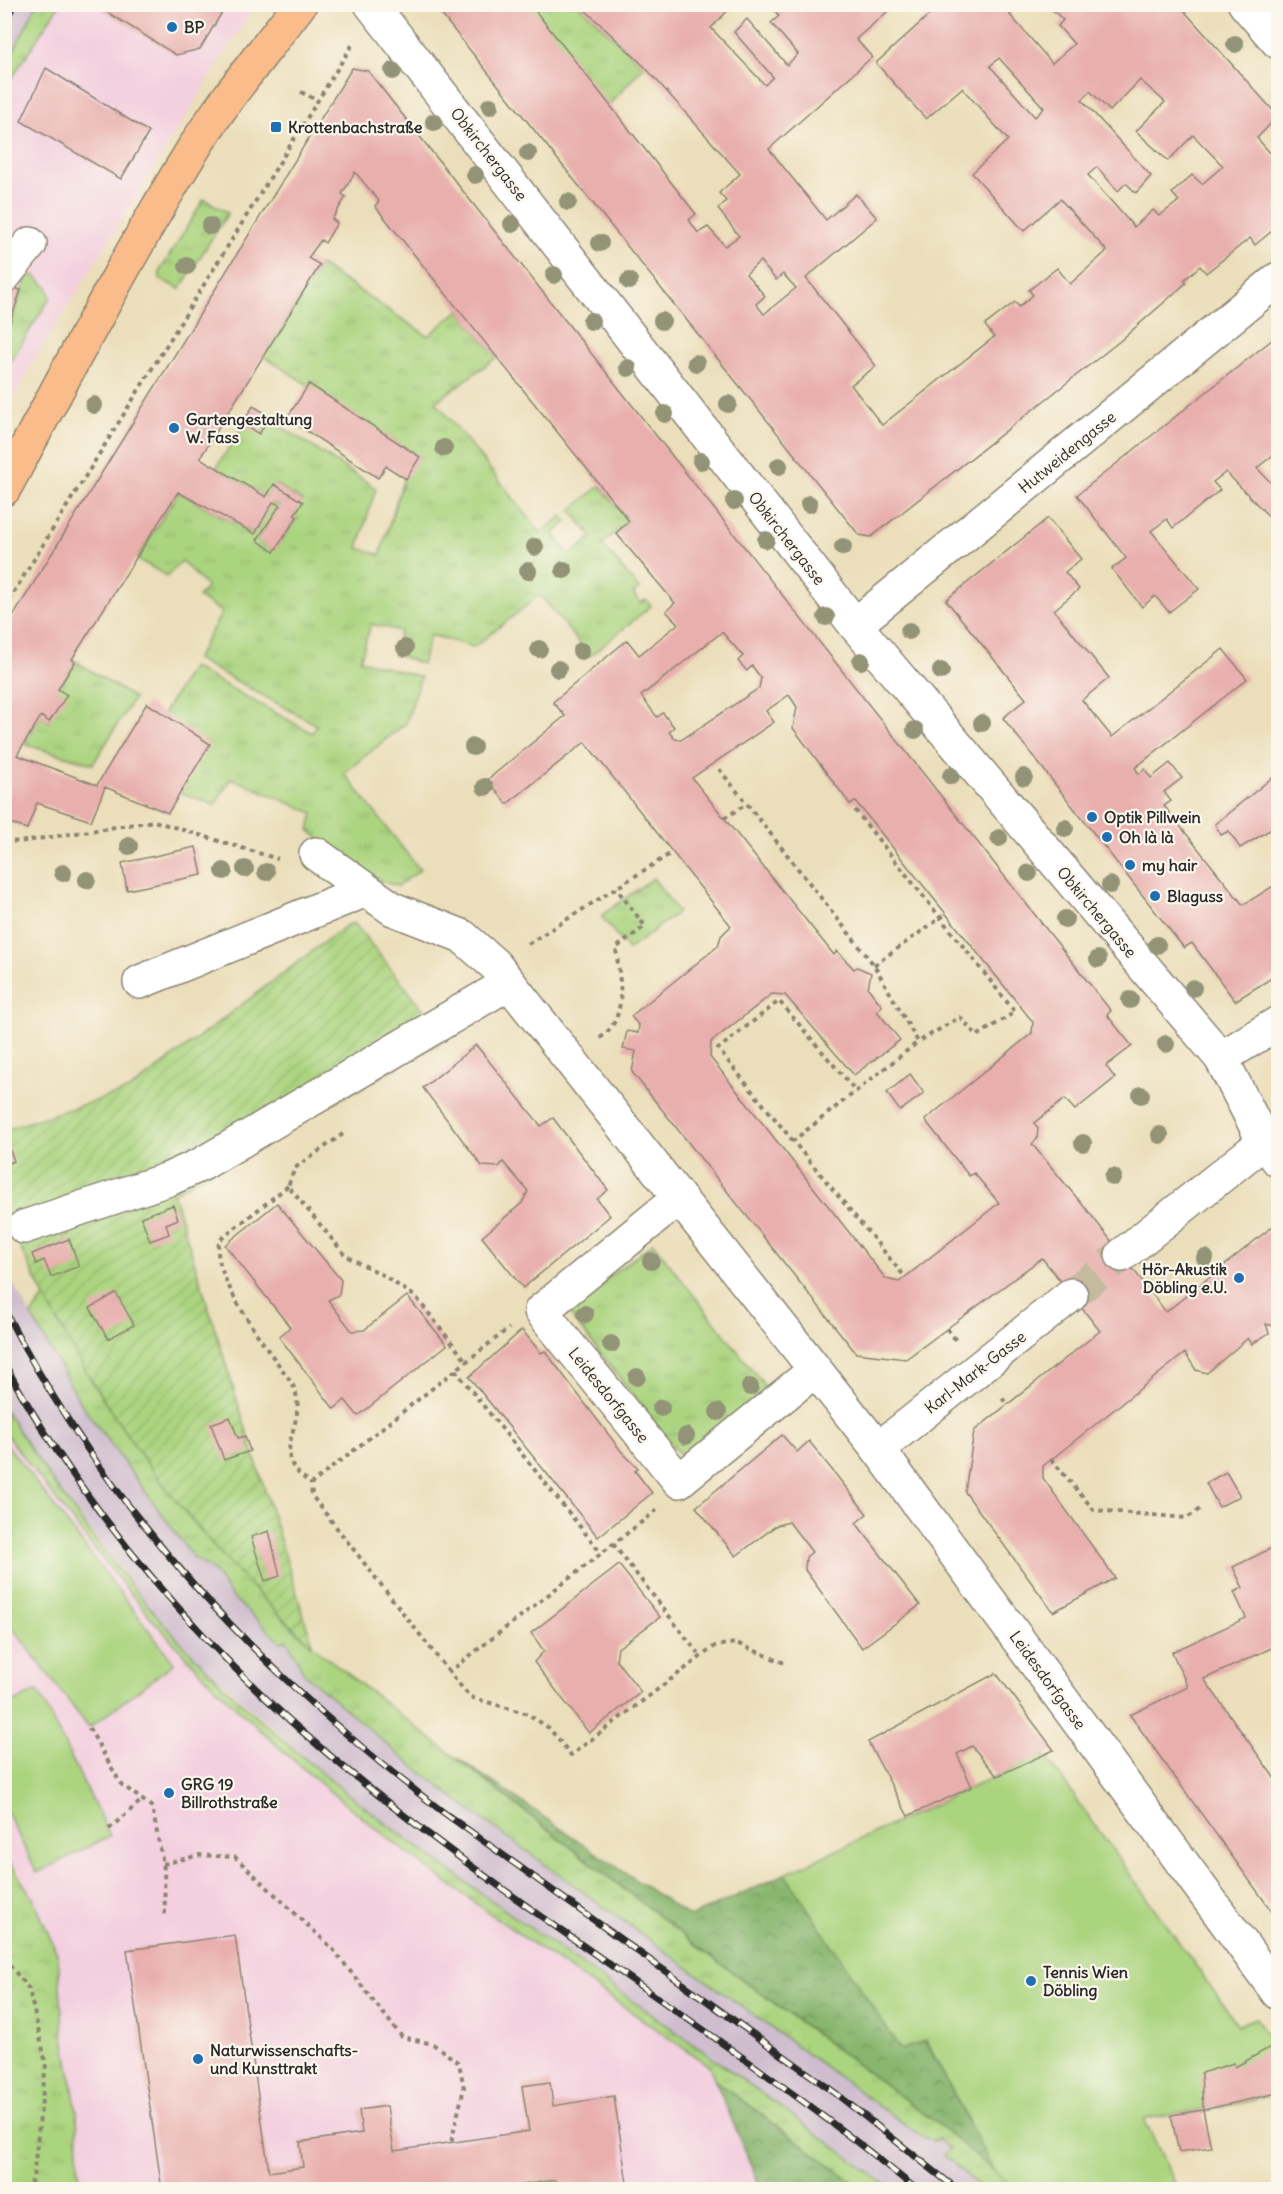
<svg xmlns="http://www.w3.org/2000/svg" width="1283" height="2194" font-family="Delius,sans-serif">
<style>
.built{fill:#f3cfdf}
.railway{fill:#cfbdce}
.grass{fill:url(#grass-tufts);stroke:#6b8055;stroke-width:1.5}
.forest{fill:url(#forest-crowns);stroke:#5a704c;stroke-width:1.5}
.garden{fill:url(#garden-furrows);stroke:#6b8055;stroke-width:1.5}
.pitch{fill:#abd47f;stroke:#6b8055;stroke-width:1.5}
.building{fill:#e8afad;fill-rule:evenodd}
.lines{fill:none;stroke-linecap:round;stroke-linejoin:round}
.minor-tunnel{stroke:#c5ba9d;stroke-width:33;stroke-dasharray:33 16;stroke-linecap:butt}
.minor-casing{stroke:#8b8472;stroke-width:36}
.major-casing{stroke:#8b8472;stroke-width:36}
.path{stroke:#8b8472;stroke-width:4;stroke-dasharray:4.5 4.5;stroke-linecap:butt}
.minor{stroke:#fff;stroke-width:33}
.major{stroke:#fabc8b;stroke-width:33}
.rail-casing{stroke:#2b2b2b;stroke-width:7}
.rail{stroke:#fbf7ec;stroke-width:4.5;stroke-dasharray:14;stroke-linecap:butt}
.tree{fill:#939377}
.poi-dot{fill:#1f6fb2;stroke:#fbf7ec;stroke-width:2}
.labels{text-anchor:middle;stroke-width:4.5;stroke-linejoin:round;paint-order:stroke}
.poi-label{font-size:16px;font-weight:bold;fill:#2b2b2b;stroke:#fbf7ec;text-anchor:start}
.street-label{font-size:16px;fill:#2b2b2b;stroke:#fbf7ec}
</style>
<defs>
<pattern id="grass-tufts" width="24" height="20" patternUnits="userSpaceOnUse" patternTransform="scale(1.5)"><rect width="24" height="20" fill="#abd47f"/><path d="M3 7l-1-3M5 7V3M7 7l1-3M15 17l-1-3M17 17v-4M19 17l1-3" fill="none" stroke="#93b66e"/></pattern>
<pattern id="forest-crowns" width="20" height="18" patternUnits="userSpaceOnUse" patternTransform="scale(1.5)"><rect width="20" height="18" fill="#88b66e"/><path d="M2 6a3 3 0 1 1 6 0M12 15a3 3 0 1 1 6 0" fill="none" stroke="#6f945b"/></pattern>
<pattern id="garden-furrows" width="10" height="10" patternUnits="userSpaceOnUse" patternTransform="scale(1.5)"><rect width="10" height="10" fill="#abd47f"/><path d="M-1 1l2-2M0 10L10 0M9 11l2-2" fill="none" stroke="#93b66e"/></pattern>
</defs>
<rect width="100%" height="100%" fill="#fbf7ec"/>
<filter id="ink" filterUnits="userSpaceOnUse"><feTurbulence type="fractalNoise" baseFrequency=".0167" numOctaves="2"/><feDisplacementMap in="SourceGraphic" scale="12" xChannelSelector="R" yChannelSelector="G"/><feConvolveMatrix kernelMatrix="1 2 1 2 8 2 1 2 1" color-interpolation-filters="sRGB"/></filter>
<filter id="wash" filterUnits="userSpaceOnUse"><feTurbulence type="fractalNoise" baseFrequency=".008" numOctaves="4" result="noise"/><feDisplacementMap in="SourceGraphic" scale="24" xChannelSelector="R" yChannelSelector="G"/><feGaussianBlur stdDeviation="1.35" result="paint"/><feColorMatrix in="noise" values="0 0 0 0 0 0 0 0 0 0 0 0 0 0 0 0 0 1.4 0 .05"/><feComposite in="paint" operator="in"/></filter>
<g filter="url(#wash)">
<rect width="100%" height="100%" fill="#ebdeba"/>
<g class="built">
<polygon points="59,5 255,5 27,372 5,414 4,89"/>
<polygon points="1278,1053 1278,1078 1265,1061"/>
<polygon points="4,1433 114,1573 192,1663 247,1717 403,1850 709,2066 761,2189 79,2189 77,2113 63,2031 58,1956 19,1873 5,1854"/>
</g>
<g class="railway">
<polygon points="5,5 37,5 5,68"/>
<polygon points="4,1268 80,1402 193,1557 214,1571 231,1596 280,1642 287,1640 304,1673 398,1754 471,1811 921,2136 934,2141 938,2139 950,2149 945,2156 982,2189 891,2189 408,1841 311,1763 195,1657 150,1608 118,1566 37,1461 5,1410"/>
</g>
<g class="grass">
<polygon points="37,4 59,5 5,89 5,68"/>
<polygon points="530,5 579,5 644,66 608,106"/>
<polygon points="204,199 228,213 180,289 160,279 160,271"/>
<polygon points="320,265 428,336 459,310 497,357 436,402 541,533 562,516 567,522 553,534 570,555 592,537 571,510 600,486 629,521 602,544 639,589 633,594 641,603 646,600 651,606 590,656 540,595 474,647 430,635 422,664 394,654 400,631 371,624 360,660 421,677 406,723 344,773 420,870 398,886 363,876 309,830 313,813 231,778 215,805 180,793 163,714 192,667 312,733 317,725 196,659 222,612 198,597 207,587 182,561 167,576 137,559 178,492 254,534 273,502 280,505 257,540 274,551 297,518 294,515 302,501 275,484 266,497 216,468 244,424 268,418 376,488 358,548 380,555 404,477 420,457 263,356"/>
<polygon points="34,275 48,288 50,298 5,370 5,338 27,276"/>
<polygon points="72,659 134,698 93,764 24,744 41,716 49,722 58,689 75,662"/>
<polygon points="653,878 678,912 628,950 601,916"/>
<polygon points="653,1243 768,1390 686,1455 679,1454 569,1313 569,1308"/>
<path d="M 45,1297 C 112,1430 206,1549 316,1649 L 697,1946 L 938,2124 L 1016,2189 L 982,2189 L 944,2155 L 950,2149 L 938,2139 L 934,2141 L 921,2136 L 471,1811 L 398,1754 L 304,1673 L 287,1640 L 281,1642 L 231,1596 L 214,1571 L 193,1557 L 80,1402 L 31,1315 Z"/>
<path d="M 5,1410 C 59,1494 124,1584 194,1656 C 302,1768 431,1858 557,1947 C 669,2027 782,2106 891,2189 L 862,2189 L 715,2080 L 709,2066 C 531,1941 342,1822 192,1663 C 124,1591 65,1511 5,1433 Z"/>
<polygon points="4,1854 33,1898 58,1956 63,2031 77,2113 79,2189 5,2189"/>
<polygon points="555,2180 556,2189 493,2189"/>
</g>
<g class="forest">
<polygon points="456,1757 690,1917 785,1874 901,2050 925,2040 994,2171 938,2124 697,1946"/>
<polygon points="715,2080 862,2189 761,2189"/>
</g>
<path class="garden" d="M 354,923 L 447,1039 L 173,1193 L 313,1646 C 203,1547 110,1427 44,1295 C 29,1265 9,1232 5,1199 C 2,1177 5,1152 4,1130 L 129,1090 L 347,925 Z"/>
<g class="pitch">
<polygon points="8,1446 174,1663 89,1728 5,1618 4,1449"/>
<polygon points="38,1691 110,1836 37,1873 5,1808 4,1707"/>
<polygon points="1044,1754 1238,2025 1256,2018 1278,2053 1278,2093 1246,2102 1144,2119 1178,2189 1016,2189 994,2171 926,2040 901,2050 785,1874"/>
</g>
<g id="blocks">
<g class="building">
<polygon points="94,4 227,4 200,49 176,55"/>
<path d="M 433,4 L 530,4 L 696,214 L 689,220 L 698,233 L 708,227 L 725,246 L 739,236 L 718,209 L 726,201 L 719,193 L 740,174 L 644,66 L 579,4 L 734,4 L 711,28 L 765,85 L 773,77 L 734,32 L 747,19 L 787,65 L 798,54 L 771,23 L 779,16 L 769,4 L 896,4 L 856,39 L 872,57 L 769,149 L 826,220 L 856,194 L 877,218 L 806,278 L 876,366 L 851,385 L 882,425 L 994,337 L 985,325 L 1015,302 L 1019,307 L 1033,295 L 1029,290 L 1057,268 L 1070,284 L 1107,251 L 1060,199 L 1024,231 L 972,173 L 1008,140 L 962,88 L 926,119 L 876,63 L 941,4 L 1020,4 L 1010,15 L 1052,63 L 1074,44 L 1058,26 L 1063,20 L 1052,9 L 1057,4 L 1178,4 L 1278,116 L 1257,138 L 1278,162 L 1278,226 L 1255,245 L 1250,238 L 1206,273 L 1200,266 L 1184,280 L 1186,283 L 1120,341 L 871,537 L 859,535 ZM 999,58 L 1044,108 L 1035,117 L 990,66 ZM 1140,80 L 1165,102 L 1136,131 L 1168,161 L 1193,135 L 1223,166 L 1202,184 L 1192,175 L 1172,193 L 1179,201 L 1159,216 L 1153,210 L 1134,227 L 1088,175 L 1097,167 L 1118,191 L 1126,183 L 1136,193 L 1151,176 L 1082,100 L 1090,91 L 1110,111 ZM 760,261 L 776,280 L 783,274 L 796,288 L 764,314 L 756,304 L 765,296 L 746,274 Z"/>
<polygon points="46,68 149,132 121,179 21,121"/>
<path d="M 352,68 L 368,71 L 1111,1011 L 1107,1015 L 1132,1046 L 1106,1066 L 1115,1078 L 1075,1110 L 1065,1099 L 1034,1123 L 1038,1128 L 1037,1139 L 1032,1144 L 1092,1216 L 1166,1312 L 1278,1222 L 1278,1331 L 1274,1326 L 1266,1324 L 1269,1333 L 1252,1344 L 1248,1338 L 1207,1373 L 1196,1370 L 1185,1353 L 1043,1466 L 1043,1478 L 1115,1578 L 1053,1612 L 965,1492 L 974,1431 L 1100,1331 L 1042,1258 L 906,1359 L 856,1353 L 632,1072 L 636,1051 L 623,1049 L 627,1031 L 638,1033 L 639,1026 L 631,1016 L 718,946 L 721,936 L 731,926 L 585,742 L 507,804 L 487,780 L 565,716 L 553,702 L 627,640 L 639,655 L 678,624 L 666,611 L 675,603 L 616,533 L 629,521 L 375,206 L 379,201 L 355,172 L 342,194 L 346,197 L 332,219 L 337,223 L 325,243 L 321,240 L 308,258 L 320,265 L 200,458 L 266,497 L 274,484 L 303,502 L 294,515 L 297,517 L 274,552 L 257,540 L 280,505 L 273,502 L 255,534 L 178,492 L 72,659 L 75,662 L 58,689 L 67,695 L 49,722 L 41,716 L 17,755 L 97,785 L 147,703 L 210,744 L 168,813 L 105,787 L 91,821 L 37,803 L 27,829 L 4,821 L 4,631 ZM 722,632 L 743,656 L 738,661 L 747,671 L 752,666 L 761,678 L 759,688 L 681,740 L 675,739 L 669,732 L 674,727 L 663,713 L 657,717 L 641,696 ZM 789,695 L 797,707 L 793,728 L 850,804 L 856,802 L 1033,1022 L 1032,1033 L 925,1120 L 969,1176 L 974,1173 L 999,1203 L 899,1282 L 886,1279 L 710,1057 L 711,1042 L 772,994 L 785,995 L 854,1075 L 900,1040 L 877,1011 L 882,1006 L 868,988 L 871,973 L 857,967 L 854,969 L 837,951 L 834,955 L 692,778 L 774,722 L 766,711 Z"/>
<polygon points="4,285 21,290 5,337 4,337"/>
<polygon points="1278,335 1278,451 1257,468 1278,490 1278,526 1226,472 1213,482 1220,490 1173,528 1167,519 1151,531 1199,589 1169,612 1155,596 1142,607 1112,569 1126,558 1077,495"/>
<polygon points="309,384 420,457 406,479 386,466 378,478 287,418"/>
<polygon points="253,406 270,416 259,434 242,424"/>
<polygon points="1048,518 1081,559 1065,572 1079,589 1054,610 1109,678 1082,700 1112,737 1223,649 1247,679 1135,768 1139,774 1145,769 1151,778 1170,763 1182,778 1164,792 1171,801 1164,806 1243,905 1278,883 1278,974 1235,1001 1192,943 1184,948 1003,718 1026,699 946,600"/>
<polygon points="1278,773 1278,825 1240,848 1229,831 1221,835 1215,824"/>
<polygon points="196,847 202,875 127,890 122,863"/>
<polygon points="476,1045 541,1126 553,1118 608,1190 597,1199 610,1216 523,1288 482,1237 522,1203 528,1191 503,1162 499,1167 482,1166 423,1088"/>
<polygon points="910,1074 924,1093 900,1111 887,1093"/>
<polygon points="4,1135 14,1161 4,1165"/>
<polygon points="277,1203 341,1280 339,1295 328,1300 352,1331 364,1330 407,1296 447,1345 358,1416 345,1400 334,1409 279,1337 290,1327 225,1245"/>
<polygon points="173,1205 178,1219 166,1224 169,1234 150,1241 141,1217"/>
<polygon points="69,1239 79,1266 51,1277 44,1260 36,1264 32,1254"/>
<polygon points="116,1293 134,1325 108,1339 90,1308"/>
<polygon points="522,1330 541,1353 545,1351 621,1451 638,1468 635,1471 652,1493 598,1537 469,1377"/>
<polygon points="230,1417 238,1438 245,1436 250,1451 224,1460 211,1424"/>
<polygon points="782,1435 797,1452 809,1441 867,1514 856,1523 920,1605 862,1648 805,1570 806,1557 812,1552 789,1522 777,1525 736,1556 696,1507"/>
<polygon points="1226,1472 1240,1496 1219,1507 1206,1483"/>
<polygon points="269,1531 280,1576 265,1581 251,1537"/>
<polygon points="1278,1545 1278,1645 1204,1679 1278,1783 1278,1920 1130,1715 1188,1687 1172,1652 1246,1618 1234,1592 1243,1588 1233,1567"/>
<polygon points="619,1565 660,1617 618,1648 616,1660 641,1692 589,1733 534,1662 544,1651 531,1633"/>
<polygon points="996,1673 1054,1750 997,1776 972,1746 957,1754 972,1787 908,1816 868,1742"/>
<polygon points="235,1935 269,2172 303,2167 300,2142 362,2133 359,2110 387,2106 394,2151 529,2131 522,2086 550,2082 553,2106 614,2096 628,2190 556,2190 555,2180 489,2190 162,2190 127,1950"/>
<polygon points="1274,2045 1278,2053 1278,2093 1203,2110 1211,2147 1179,2152 1171,2115 1203,2110 1201,2073 1234,2063 1235,2067"/>
</g>
</g>
</g>
<g filter="url(#ink)">
<use href="#blocks" fill-opacity="0" stroke="#8b8472" stroke-width="1.5"/>
<g class="lines">
<polyline class="minor-tunnel" points="1071,1295 1122,1255"/>
<defs>
<g id="minor">
<polyline points="371,4 855,625 1221,1058 1264,1142 1278,1160"/>
<polyline points="1245,4 1278,42"/>
<polyline points="4,276 30,244"/>
<polyline points="855,625 1278,279"/>
<polyline points="316,854 393,909 462,936 495,965 878,1449 1278,1993"/>
<polyline points="140,982 366,890"/>
<polyline points="1221,1058 1278,1023"/>
<polyline points="678,1199 541,1311 679,1481 814,1371"/>
<polyline points="24,1227 169,1179 202,1164 509,983"/>
<polyline points="1122,1255 1264,1142"/>
<polyline points="878,1449 1071,1295"/>
</g>
<path id="major" d="M 4,489 C 66,375 124,261 192,151 C 224,99 263,53 300,4"/>
</defs>
<use href="#minor" class="minor-casing"/>
<use href="#major" class="major-casing"/>
<g class="path">
<polyline points="301,92 316,100"/>
<polyline points="4,608 354,42"/>
<polyline points="719,769 747,804"/>
<polyline points="855,810 1015,1012 977,1036 960,1017 918,1042"/>
<polyline points="724,818 747,804 874,965 918,1042 793,1141 905,1277"/>
<polyline points="4,840 19,842 154,821 278,859"/>
<polyline points="528,944 673,852"/>
<polyline points="874,965 946,914"/>
<path d="M 600,1038 C 630,1017 619,979 616,948 L 645,926 L 616,888"/>
<polyline points="343,1134 295,1168 288,1186 346,1256 381,1274 416,1297 466,1361"/>
<polyline points="793,1141 718,1049 779,1001 855,1090"/>
<path d="M 288,1186 L 221,1239 C 203,1265 270,1353 287,1376 C 315,1412 276,1442 294,1468 C 298,1474 306,1479 311,1484"/>
<polyline points="947,1329 956,1340"/>
<polyline points="455,1370 601,1553"/>
<polyline points="1002,1398 1007,1404"/>
<polyline points="1051,1459 1094,1510 1187,1518 1200,1509"/>
<polyline points="657,1510 449,1672 470,1697 528,1714 549,1728 571,1755 715,1646 736,1643 787,1664"/>
<polyline points="613,1544 701,1657"/>
<polyline points="449,1672 312,1496 311,1484 509,1328"/>
<polyline points="89,1728 121,1784 152,1807 164,1869 165,1915"/>
<polyline points="109,1829 142,1800"/>
<polyline points="163,1864 200,1855 235,1857 332,1948 402,2037 433,2044 459,2063 464,2088 451,2143"/>
<polyline points="4,1958 29,1989 46,2064 33,2178 28,2190"/>
</g>
<use href="#minor" class="minor"/>
<use href="#major" class="major"/>
<defs>
<g id="rail">
<polyline points="4,23 14,4"/>
<path d="M 4,1309 C 109,1514 261,1674 443,1812 L 834,2092 L 958,2190"/>
<path d="M 4,1363 C 85,1512 205,1651 334,1759 C 519,1914 730,2036 917,2190"/>
</g>
</defs>
<use href="#rail" class="rail-casing"/>
<use href="#rail" class="rail"/>
</g>
<g class="tree">
<circle cx="1235" cy="44" r="9"/>
<circle cx="393" cy="71" r="9"/>
<circle cx="490" cy="106" r="9"/>
<circle cx="434" cy="122" r="9"/>
<circle cx="528" cy="153" r="9"/>
<circle cx="475" cy="175" r="9"/>
<circle cx="568" cy="202" r="9"/>
<circle cx="512" cy="224" r="9"/>
<circle cx="210" cy="226" r="9"/>
<circle cx="600" cy="243" r="9"/>
<circle cx="187" cy="266" r="9"/>
<circle cx="554" cy="275" r="9"/>
<circle cx="629" cy="281" r="9"/>
<circle cx="591" cy="321" r="9"/>
<circle cx="662" cy="321" r="9"/>
<circle cx="696" cy="363" r="9"/>
<circle cx="628" cy="368" r="9"/>
<circle cx="728" cy="404" r="9"/>
<circle cx="94" cy="405" r="9"/>
<circle cx="665" cy="414" r="9"/>
<circle cx="444" cy="448" r="9"/>
<circle cx="701" cy="461" r="9"/>
<circle cx="779" cy="466" r="9"/>
<circle cx="734" cy="501" r="9"/>
<circle cx="809" cy="504" r="9"/>
<circle cx="766" cy="540" r="9"/>
<circle cx="535" cy="547" r="9"/>
<circle cx="843" cy="547" r="9"/>
<circle cx="564" cy="570" r="9"/>
<circle cx="528" cy="571" r="9"/>
<circle cx="826" cy="617" r="9"/>
<circle cx="909" cy="631" r="9"/>
<circle cx="405" cy="648" r="9"/>
<circle cx="539" cy="649" r="9"/>
<circle cx="581" cy="651" r="9"/>
<circle cx="861" cy="661" r="9"/>
<circle cx="558" cy="669" r="9"/>
<circle cx="941" cy="671" r="9"/>
<circle cx="982" cy="723" r="9"/>
<circle cx="915" cy="730" r="9"/>
<circle cx="473" cy="747" r="9"/>
<circle cx="951" cy="776" r="9"/>
<circle cx="1024" cy="777" r="9"/>
<circle cx="485" cy="787" r="9"/>
<circle cx="1065" cy="828" r="9"/>
<circle cx="999" cy="838" r="9"/>
<circle cx="129" cy="846" r="9"/>
<circle cx="245" cy="869" r="9"/>
<circle cx="224" cy="871" r="9"/>
<circle cx="266" cy="872" r="9"/>
<circle cx="63" cy="873" r="9"/>
<circle cx="1029" cy="873" r="9"/>
<circle cx="87" cy="880" r="9"/>
<circle cx="1110" cy="885" r="9"/>
<circle cx="1065" cy="919" r="9"/>
<circle cx="1157" cy="945" r="9"/>
<circle cx="1098" cy="959" r="9"/>
<circle cx="1193" cy="988" r="9"/>
<circle cx="1130" cy="1000" r="9"/>
<circle cx="1166" cy="1044" r="9"/>
<circle cx="1141" cy="1095" r="9"/>
<circle cx="1160" cy="1135" r="9"/>
<circle cx="1083" cy="1143" r="9"/>
<circle cx="1113" cy="1177" r="9"/>
<circle cx="1205" cy="1258" r="9"/>
<circle cx="651" cy="1261" r="9"/>
<circle cx="585" cy="1314" r="9"/>
<circle cx="611" cy="1344" r="9"/>
<circle cx="637" cy="1377" r="9"/>
<circle cx="750" cy="1387" r="9"/>
<circle cx="661" cy="1408" r="9"/>
<circle cx="718" cy="1412" r="9"/>
<circle cx="686" cy="1436" r="9"/>
</g>
</g>
<g class="poi-dot">
<circle cx="172" cy="27" r="6"/>
<rect x="270" y="121" width="12" height="12" rx="3"/>
<circle cx="174" cy="428" r="6"/>
<circle cx="1092" cy="817" r="6"/>
<circle cx="1107" cy="837" r="6"/>
<circle cx="1130" cy="865" r="6"/>
<circle cx="1155" cy="896" r="6"/>
<circle cx="1239" cy="1278" r="6"/>
<circle cx="169" cy="1793" r="6"/>
<circle cx="1031" cy="1981" r="6"/>
<circle cx="198" cy="2059" r="6"/>
</g>
<g class="labels">
<g class="poi-label">
<text x="184" y="33">BP</text>
<text x="288" y="133">Krottenbachstraße</text>
<text x="186" y="425">Gartengestaltung<tspan x="186" dy="18">W. Fass</tspan></text>
<text x="1104" y="823">Optik Pillwein</text>
<text x="1119" y="843">Oh là là</text>
<text x="1142" y="871">my hair</text>
<text x="1167" y="902">Blaguss</text>
<text x="1227" y="1275" text-anchor="end">Hör-Akustik<tspan x="1227" dy="18">Döbling e.U.</tspan></text>
<text x="181" y="1790">GRG 19<tspan x="181" dy="18">Billrothstraße</tspan></text>
<text x="1043" y="1978">Tennis Wien<tspan x="1043" dy="18">Döbling</tspan></text>
<text x="210" y="2056">Naturwissenschafts-<tspan x="210" dy="18">und Kunsttrakt</tspan></text>
</g>
<g class="street-label">
<text transform="translate(489 154) rotate(52)" y="6">Obkirchergasse</text>
<text transform="translate(1067 452) rotate(-39)" y="6">Hutweidengasse</text>
<text transform="translate(787 538) rotate(52)" y="6">Obkirchergasse</text>
<text transform="translate(1097 912) rotate(50)" y="6">Obkirchergasse</text>
<text transform="translate(975 1372) rotate(-38)" y="6">Karl-Mark-Gasse</text>
<text transform="translate(609 1395) rotate(51)" y="6">Leidesdorfgasse</text>
<text transform="translate(1048 1680) rotate(54)" y="6">Leidesdorfgasse</text>
</g>
</g>
<rect width="1283" height="2194" fill="none" stroke="#fbf7ec" stroke-width="24"/>
</svg>
